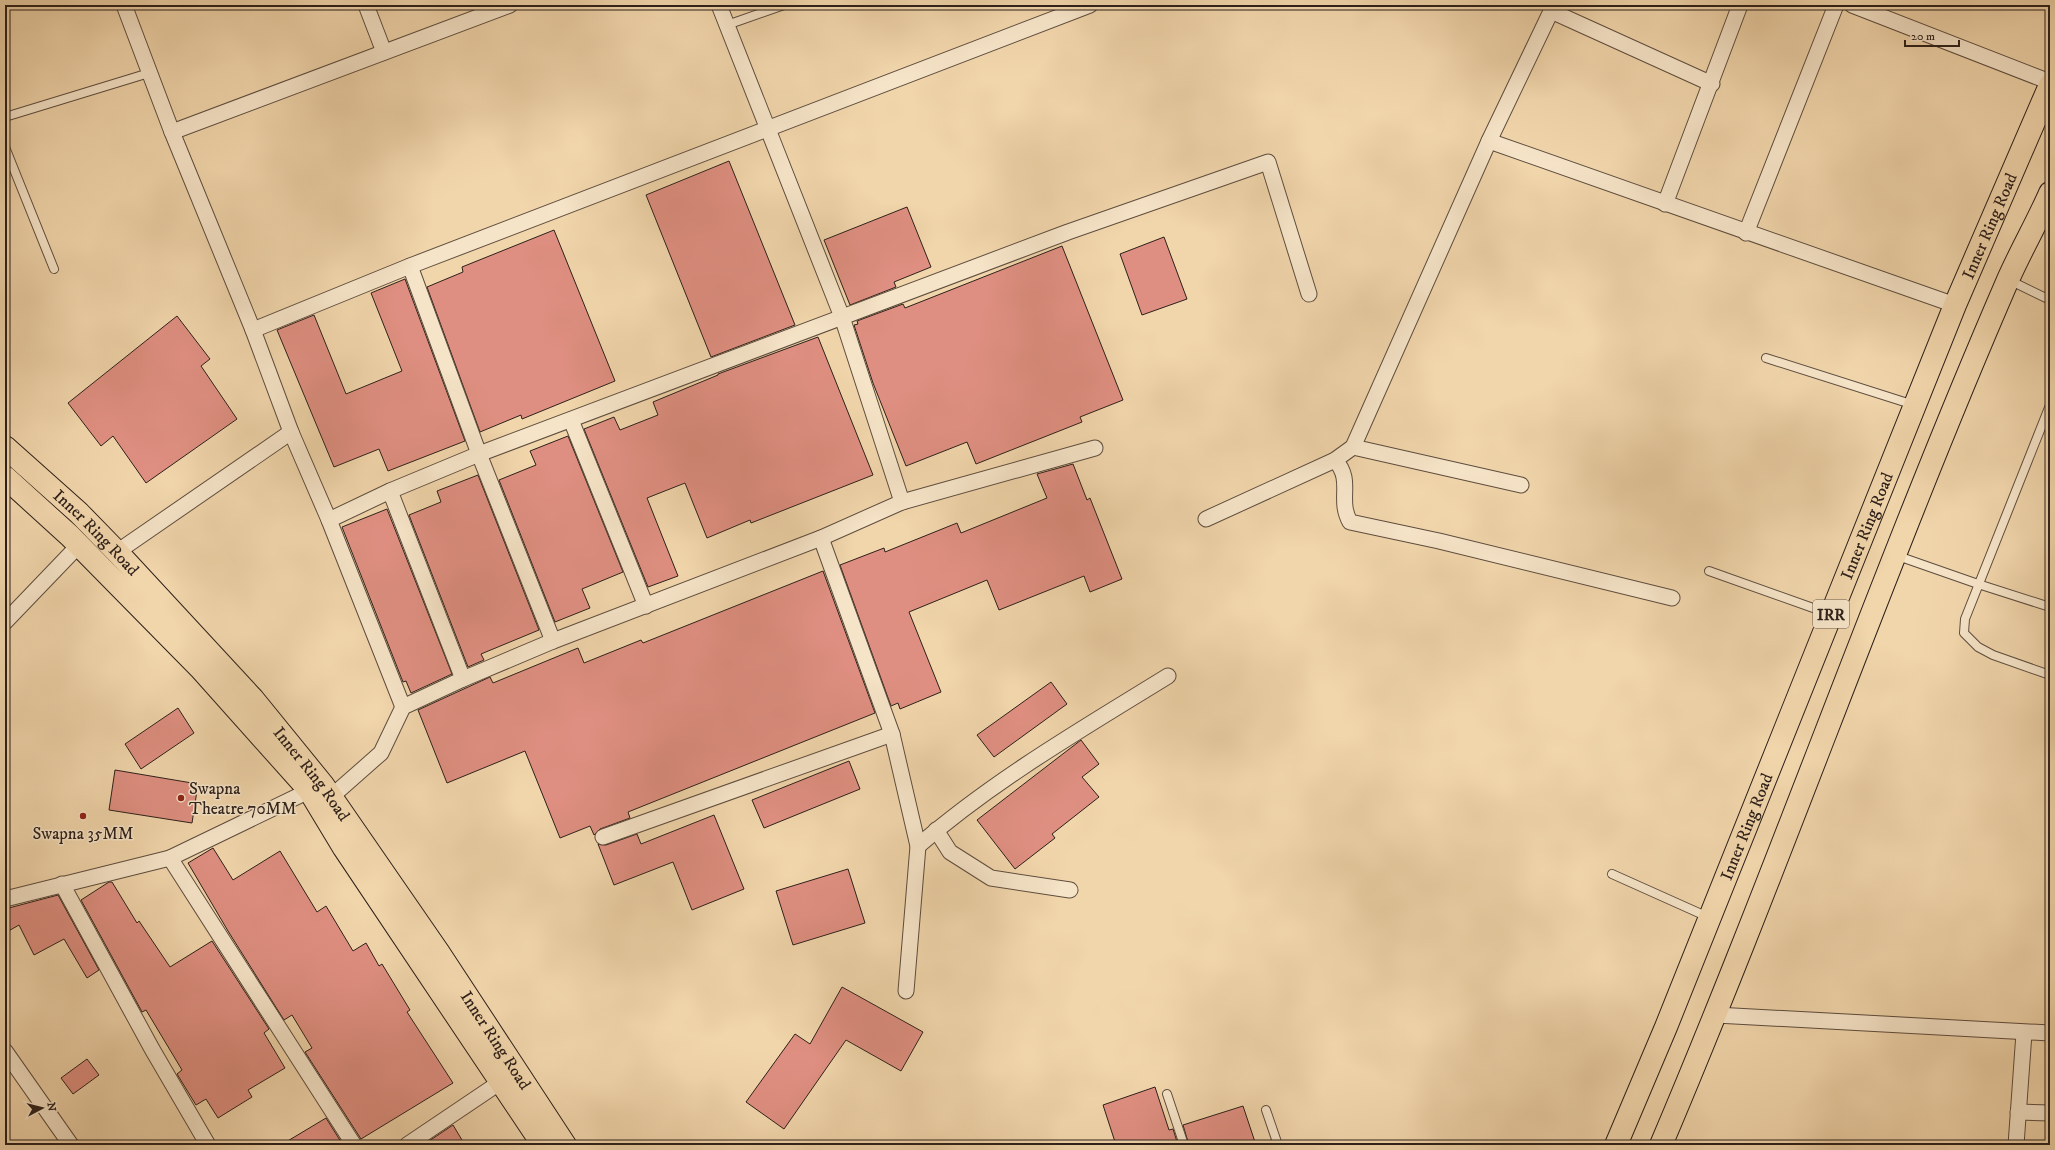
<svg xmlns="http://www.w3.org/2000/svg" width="2055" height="1150" font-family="'IM FELL DW Pica',serif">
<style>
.building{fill:#df8f81;stroke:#2d201a}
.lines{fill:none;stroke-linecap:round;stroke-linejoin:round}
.lane-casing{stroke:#5e4d3e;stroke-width:10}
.street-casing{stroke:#5e4d3e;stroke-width:17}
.primary-casing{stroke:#2d201a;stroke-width:24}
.highway-casing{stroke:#2d201a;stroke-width:24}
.lane{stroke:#f6e4c8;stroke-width:8}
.street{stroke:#f6e4c8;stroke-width:15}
.primary{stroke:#f1d5ab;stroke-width:22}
.highway{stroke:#f1d5ab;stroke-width:22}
.poi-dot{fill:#8f2418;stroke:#f6e4c8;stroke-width:1.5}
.labels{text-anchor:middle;stroke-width:3;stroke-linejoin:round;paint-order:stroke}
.shield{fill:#f6e4c8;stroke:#695b4e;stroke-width:1}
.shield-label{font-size:16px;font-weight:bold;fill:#2d201a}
.street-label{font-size:17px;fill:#2d201a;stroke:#f6e4c8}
.poi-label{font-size:17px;fill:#2d201a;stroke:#f6e4c8;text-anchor:start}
</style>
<rect width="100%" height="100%" fill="#f1d5ab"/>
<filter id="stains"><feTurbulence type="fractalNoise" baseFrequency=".005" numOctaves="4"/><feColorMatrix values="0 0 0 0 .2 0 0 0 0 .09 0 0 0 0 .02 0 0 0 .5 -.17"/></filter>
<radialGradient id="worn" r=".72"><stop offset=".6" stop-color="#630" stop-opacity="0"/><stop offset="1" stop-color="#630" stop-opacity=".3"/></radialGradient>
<g class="building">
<polygon points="729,161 795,325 711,357 646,195"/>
<polygon points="907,207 931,267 894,282 896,287 850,305 824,240"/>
<polygon points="554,230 615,381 522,419 521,415 480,432 427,287 463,272 462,267"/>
<polygon points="1164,237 1187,299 1142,315 1120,254"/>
<polygon points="1062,246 1123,400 1080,417 1082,422 976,464 967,442 906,466 873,383 854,325 858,324 857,321 903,304 905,308"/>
<polygon points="405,279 465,441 388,471 379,449 334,467 277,330 314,315 346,394 402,371 371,293"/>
<polygon points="177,316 210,359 201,366 237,419 146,483 113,436 101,446 68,403"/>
<polygon points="818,337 873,475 751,523 750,520 707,538 685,483 647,498 678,576 648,587 584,429 614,417 620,430 658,415 653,402 718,375 718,374"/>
<polygon points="568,436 623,572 582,589 590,608 555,622 499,480 536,465 530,451"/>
<polygon points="1073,464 1087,500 1090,498 1122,579 1090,592 1084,576 999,610 987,580 909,612 941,692 900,709 898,703 891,706 840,565 884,548 885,552 957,523 961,533 1047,498 1037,474"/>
<polygon points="478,475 539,630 481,654 484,660 468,667 409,515 441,502 437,491"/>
<polygon points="387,509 452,674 411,693 406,681 403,682 342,527"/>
<polygon points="823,571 875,713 628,812 630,818 600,829 594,835 590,826 560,838 525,751 447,783 418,710 490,677 493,683 578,648 584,663 641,640 643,643"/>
<polygon points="1051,682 1067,704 994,757 977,735"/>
<polygon points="178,708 194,733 141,769 125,744"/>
<polygon points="1081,740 1099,764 1082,777 1099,797 1052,834 1055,838 1015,869 977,820"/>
<polygon points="849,761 860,789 764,828 752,800"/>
<polygon points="115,770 198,784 192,823 109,810"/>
<polygon points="714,815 744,889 692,910 673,862 614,885 598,844 606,845 637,834 641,844"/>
<polygon points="213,848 233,880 280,851 317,912 326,906 353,951 366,943 379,966 382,964 410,1010 407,1012 453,1083 361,1139 305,1052 312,1048 292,1015 284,1020 228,931 188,863"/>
<polygon points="848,869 865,923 793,945 776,891"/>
<polygon points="109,882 112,882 137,923 139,921 170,967 212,941 269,1029 264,1033 285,1068 248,1090 252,1097 218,1118 206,1099 196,1105 177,1074 182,1070 146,1010 142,1012 141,1010 81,900"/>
<polygon points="58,895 99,970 87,978 64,939 34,955 19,925 5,933 5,909"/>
<polygon points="842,987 923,1032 901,1071 846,1040 784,1129 746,1102 795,1034 810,1044"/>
<polygon points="87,1059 99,1075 73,1094 61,1078"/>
<polygon points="1155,1087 1169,1130 1173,1129 1178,1145 1116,1145 1103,1105"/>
<polygon points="1243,1106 1256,1145 1189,1145 1183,1125"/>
<polygon points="326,1118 343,1145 281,1145"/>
<polygon points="453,1125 465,1145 423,1145"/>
</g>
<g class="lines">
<defs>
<g id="lane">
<polyline points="727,25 784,5"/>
<polyline points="5,117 149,73"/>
<polyline points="5,147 54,269"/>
<polyline points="2009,280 2050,300"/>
<polyline points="1766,358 1914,405"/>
<polyline points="2050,405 1965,619 1964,633 1978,647 1993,655 2050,675"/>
<polyline points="1895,555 1978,584 2050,607"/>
<polyline points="1709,571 1830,614"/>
<polyline points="1612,874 1708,917"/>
<polyline points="1167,1094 1184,1145"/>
<polyline points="1266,1110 1278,1145"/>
</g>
<g id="street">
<polyline points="124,5 172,132 253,330 291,432 329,520 403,707"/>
<polyline points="366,5 384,52"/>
<polyline points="719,5 842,317 902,502"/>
<polyline points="1852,5 2050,82"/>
<polyline points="1551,11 1712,84"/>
<polyline points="172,132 510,5"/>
<polyline points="1489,141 1955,305"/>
<polyline points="1665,204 1740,5"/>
<polyline points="1746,233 1836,5"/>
<polyline points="410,266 479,454 553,641"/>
<polyline points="253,330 410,266 1090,5"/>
<polyline points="571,420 646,606"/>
<polyline points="1353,447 1521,485"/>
<path d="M 1335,460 C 1354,481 1337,499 1350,522 L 1439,541 L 1672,598"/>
<polyline points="390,491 463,679"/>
<polyline points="1206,519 1335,460 1353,447 1489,141 1554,5"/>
<polyline points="329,520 390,491 479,454 1068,232 1268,162 1309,294"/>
<polyline points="821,538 892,734 918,846 906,991"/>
<polyline points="117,552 291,432"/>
<polyline points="5,622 79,545"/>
<polyline points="331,797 381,753 403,707 463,679 553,641 821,538 902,502 1095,448"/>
<polyline points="936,830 950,852 991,878 1070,890"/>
<polyline points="603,837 892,734"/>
<path d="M 918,846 C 994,780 1082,729 1168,676"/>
<polyline points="170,858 354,1145"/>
<polyline points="62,884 152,1049 208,1145"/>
<polyline points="5,899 170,858 317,787"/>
<polyline points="1716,1015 2050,1033"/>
<polyline points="5,1051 71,1145"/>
<polyline points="2018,1112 2050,1113"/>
<polyline points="407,1145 502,1081"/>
<polyline points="2016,1145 2024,1033"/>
</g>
<g id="primary">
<path id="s1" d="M 5,447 L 79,513 L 117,552 L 253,699 L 323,785 L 439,953 L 565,1145"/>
<polyline points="5,477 70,536 200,668 309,790 344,848 543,1145"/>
</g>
<g id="highway">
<path id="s2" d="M 1616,1145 L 1666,1027 L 1955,305 L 2050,85"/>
<path d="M 1661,1145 C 1782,860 1884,566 2007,282 C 2020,252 2037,223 2050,193"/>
</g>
</defs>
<use href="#lane" class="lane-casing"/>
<use href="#street" class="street-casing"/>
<use href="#primary" class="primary-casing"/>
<use href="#highway" class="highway-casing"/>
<use href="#lane" class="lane"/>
<use href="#street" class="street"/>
<use href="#primary" class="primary"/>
<use href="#highway" class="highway"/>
</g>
<g class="poi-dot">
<circle cx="181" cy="798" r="4"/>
<circle cx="83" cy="816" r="4"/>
</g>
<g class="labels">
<rect class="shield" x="1813" y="600" width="36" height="28" rx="3"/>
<g class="shield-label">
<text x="1831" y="620">IRR</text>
</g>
<g class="street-label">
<text dy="6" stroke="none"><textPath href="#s2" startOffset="992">Inner Ring Road</textPath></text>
<text dy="6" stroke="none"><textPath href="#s2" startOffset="668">Inner Ring Road</textPath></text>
<text dy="6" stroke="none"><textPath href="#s1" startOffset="125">Inner Ring Road</textPath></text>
<text dy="6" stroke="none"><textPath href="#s1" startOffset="449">Inner Ring Road</textPath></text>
<text dy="6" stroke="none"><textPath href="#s2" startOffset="344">Inner Ring Road</textPath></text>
<text dy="6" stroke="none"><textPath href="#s1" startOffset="773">Inner Ring Road</textPath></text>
</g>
<g class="poi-label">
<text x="189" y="794">Swapna<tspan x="189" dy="20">Theatre 70MM</tspan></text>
<text x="83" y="839" text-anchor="middle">Swapna 35MM</text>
</g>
</g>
<rect width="2055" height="1150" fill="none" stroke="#f1d5ab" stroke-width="20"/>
<rect x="6" y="6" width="2043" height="1138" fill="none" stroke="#2d201a" stroke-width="2"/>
<rect x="10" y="10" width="2035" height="1130" fill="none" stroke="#2d201a"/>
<g transform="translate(42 1108) rotate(83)" stroke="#f6e4c8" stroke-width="3" paint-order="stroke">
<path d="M0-3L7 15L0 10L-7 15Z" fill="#2d201a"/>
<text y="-6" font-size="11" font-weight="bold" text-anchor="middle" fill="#2d201a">N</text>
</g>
<path d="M1905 40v6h54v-6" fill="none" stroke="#2d201a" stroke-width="2"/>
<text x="1911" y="40" font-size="12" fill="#2d201a" stroke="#f6e4c8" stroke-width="3" paint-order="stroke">20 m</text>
<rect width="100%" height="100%" filter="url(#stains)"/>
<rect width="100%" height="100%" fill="url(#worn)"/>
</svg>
